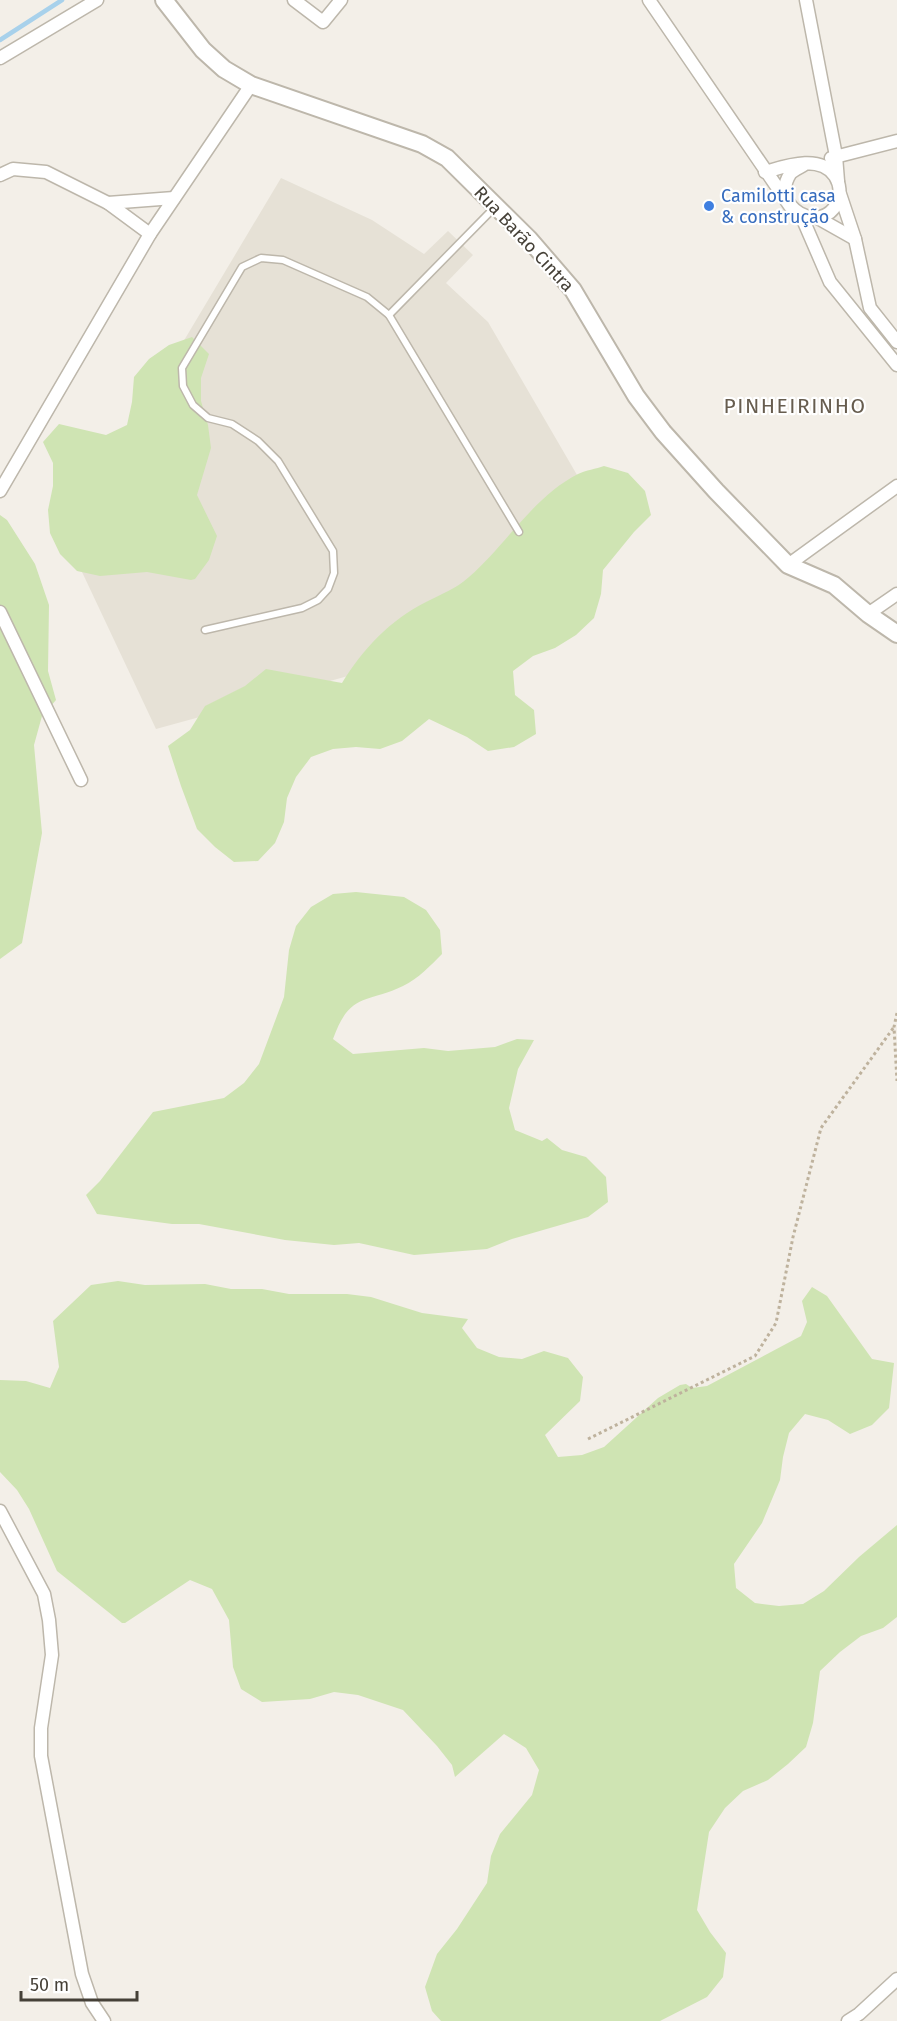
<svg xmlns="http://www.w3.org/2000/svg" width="897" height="2021" font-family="'Fira Sans',sans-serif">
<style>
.residential{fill:#e6e1d6}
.green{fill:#cfe4b3}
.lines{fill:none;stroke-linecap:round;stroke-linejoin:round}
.stream{stroke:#a8d1eb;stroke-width:4.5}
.service-casing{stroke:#bdb7ab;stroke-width:9}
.minor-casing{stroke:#bdb7ab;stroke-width:15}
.tertiary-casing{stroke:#bdb7ab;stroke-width:20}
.path{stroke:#beb29d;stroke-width:3;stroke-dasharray:3 3;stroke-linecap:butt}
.service{stroke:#fff;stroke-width:6}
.minor{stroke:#fff;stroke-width:12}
.tertiary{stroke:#fff;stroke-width:16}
.shop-dot{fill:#3f7fe0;stroke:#fff;stroke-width:2}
.labels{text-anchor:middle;stroke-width:4.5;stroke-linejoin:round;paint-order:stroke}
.shop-label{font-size:18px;fill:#366cbe;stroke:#fff;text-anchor:start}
.street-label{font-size:18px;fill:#454037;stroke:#fff}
.quarter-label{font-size:21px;letter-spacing:1.5px;fill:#675d4f;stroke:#fff}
</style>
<rect width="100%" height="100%" fill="#f3efe8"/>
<polygon class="residential" points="281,178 372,220 424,254 448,231 473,255 446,283 488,322 591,499 348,676 156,729 66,538"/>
<g class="green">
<polygon points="192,337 209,354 201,378 201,401 208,425 211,448 197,495 217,536 209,560 195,579 191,580 147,572 100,576 77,571 60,554 50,533 48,510 53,486 53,463 43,442 59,424 106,435 127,425 132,402 134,377 149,359 169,345"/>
<path d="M 604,466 L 628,473 L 645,491 L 651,515 L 634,532 L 603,570 L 601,594 L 594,618 L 576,635 L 555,648 L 533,656 L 513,671 L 515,695 L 534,710 L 536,734 L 514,747 L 488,751 L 467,737 L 429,719 L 402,741 L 380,749 L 356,747 L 333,749 L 311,757 L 296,777 L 287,798 L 284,822 L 275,843 L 258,861 L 234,862 L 215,847 L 197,829 L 181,786 L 168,746 L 190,730 L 205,706 L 245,686 L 266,669 L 342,683 C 363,649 390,620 426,602 C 443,593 454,590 469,577 C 506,545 533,497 578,474 C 586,470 596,469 604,466 Z"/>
<polygon points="0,515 7,520 35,564 49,605 48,671 56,700 42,716 34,745 42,833 22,943 0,959"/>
<path d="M 356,892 L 404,897 L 426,910 L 440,930 L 442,954 C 431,965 418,979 403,986 C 365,1004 350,992 333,1039 L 353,1054 L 424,1048 L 448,1051 L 495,1047 L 517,1039 L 534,1040 L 518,1069 L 509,1108 L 515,1130 L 542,1141 L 547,1138 L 562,1150 L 586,1157 L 606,1177 L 608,1202 L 588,1217 L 512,1239 L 487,1249 L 414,1255 L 359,1243 L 334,1245 L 285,1240 L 199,1224 L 172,1224 L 97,1214 L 86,1195 L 100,1181 L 153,1112 L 224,1098 L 244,1083 L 259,1064 L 284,997 L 289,950 L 296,926 L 311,907 L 333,894 Z"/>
<polygon points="118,1281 145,1285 205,1284 231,1289 262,1289 289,1294 347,1294 371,1297 422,1313 468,1319 462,1328 477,1348 499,1357 522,1359 544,1351 568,1358 583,1377 580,1401 545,1435 558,1457 582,1455 604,1447 658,1398 680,1385 686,1384 692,1388 707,1386 801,1336 807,1322 802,1301 812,1287 827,1296 872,1359 894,1363 889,1408 872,1425 850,1434 828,1420 805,1414 789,1433 783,1457 780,1480 762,1523 734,1564 736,1588 755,1603 779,1606 803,1604 824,1591 859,1557 897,1525 897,1617 883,1628 861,1636 840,1652 820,1671 813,1723 806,1747 788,1764 768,1780 743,1791 725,1808 709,1832 697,1910 710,1932 726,1953 723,1977 707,1997 660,2021 441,2021 432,2011 425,1987 437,1954 457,1929 487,1883 491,1856 500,1834 532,1795 539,1770 526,1748 504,1734 455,1777 452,1765 437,1746 403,1710 358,1695 334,1692 310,1699 262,1702 241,1689 233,1667 229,1620 212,1589 190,1580 125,1623 122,1623 57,1571 29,1509 17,1490 0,1472 0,1380 26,1381 50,1388 59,1367 53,1321 91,1285"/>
</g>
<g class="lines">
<polyline class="stream" points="0,40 62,0"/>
<defs>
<g id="service">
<polyline points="389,315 494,208"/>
<polyline points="205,630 302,608 318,600 328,589 334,573 333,551 278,461 258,441 232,424 208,418 193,405 183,386 182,368 242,267 261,258 283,260 367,297 389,315 519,532"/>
</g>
<g id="minor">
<polyline points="294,0 323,22 341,0"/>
<polyline points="649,0 790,206"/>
<polyline points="806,0 836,156 838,181"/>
<polyline points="0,58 97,0"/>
<polyline points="831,158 897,141"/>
<path d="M 765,172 C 786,166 820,154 835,176 C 840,184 841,194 837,203 C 821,236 769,207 790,174 C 793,170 801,167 805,164"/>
<polyline points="0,175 13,169 46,172 108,203 150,234"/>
<polyline points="840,194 855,239 870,308 897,342"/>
<polyline points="108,203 174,198"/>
<polyline points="801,215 830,282 897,365"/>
<polyline points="816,217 855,239"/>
<polyline points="0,491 150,234 251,85"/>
<polyline points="788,565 897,486"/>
<polyline points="0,612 81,780"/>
<polyline points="868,614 897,594"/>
<polyline points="0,1511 44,1594 49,1620 52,1655 41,1728 41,1756 82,1974 92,2003 104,2021"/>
<polyline points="848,2021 859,2014 897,1979"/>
</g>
<polyline id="tertiary" points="164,0 203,50 224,69 251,85 422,144 447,158 529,239 573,290 636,396 663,432 716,491 788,565 834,585 868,614 897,634"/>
</defs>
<use href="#service" class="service-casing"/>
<use href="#minor" class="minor-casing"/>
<use href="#tertiary" class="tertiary-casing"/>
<g class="path">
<polyline points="897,1013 894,1027 897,1081"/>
<polyline points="588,1439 755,1356 776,1323 793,1237 821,1128 894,1027"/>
</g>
<use href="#service" class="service"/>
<use href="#minor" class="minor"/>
<use href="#tertiary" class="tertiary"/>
</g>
<circle class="shop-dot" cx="709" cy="206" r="6"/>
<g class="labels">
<g class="shop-label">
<text x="721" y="202">Camilotti casa<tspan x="721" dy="21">&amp; construção</tspan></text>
</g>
<g class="street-label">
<text transform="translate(524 239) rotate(47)" y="6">Rua Barão Cintra</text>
</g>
<g class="quarter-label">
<text x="795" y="413">PINHEIRINHO</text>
</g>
</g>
<path d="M21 1991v9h116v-9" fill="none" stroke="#454037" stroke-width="3"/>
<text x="30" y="1991" font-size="18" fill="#454037" stroke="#ffffff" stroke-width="4.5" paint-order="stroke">50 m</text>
</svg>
